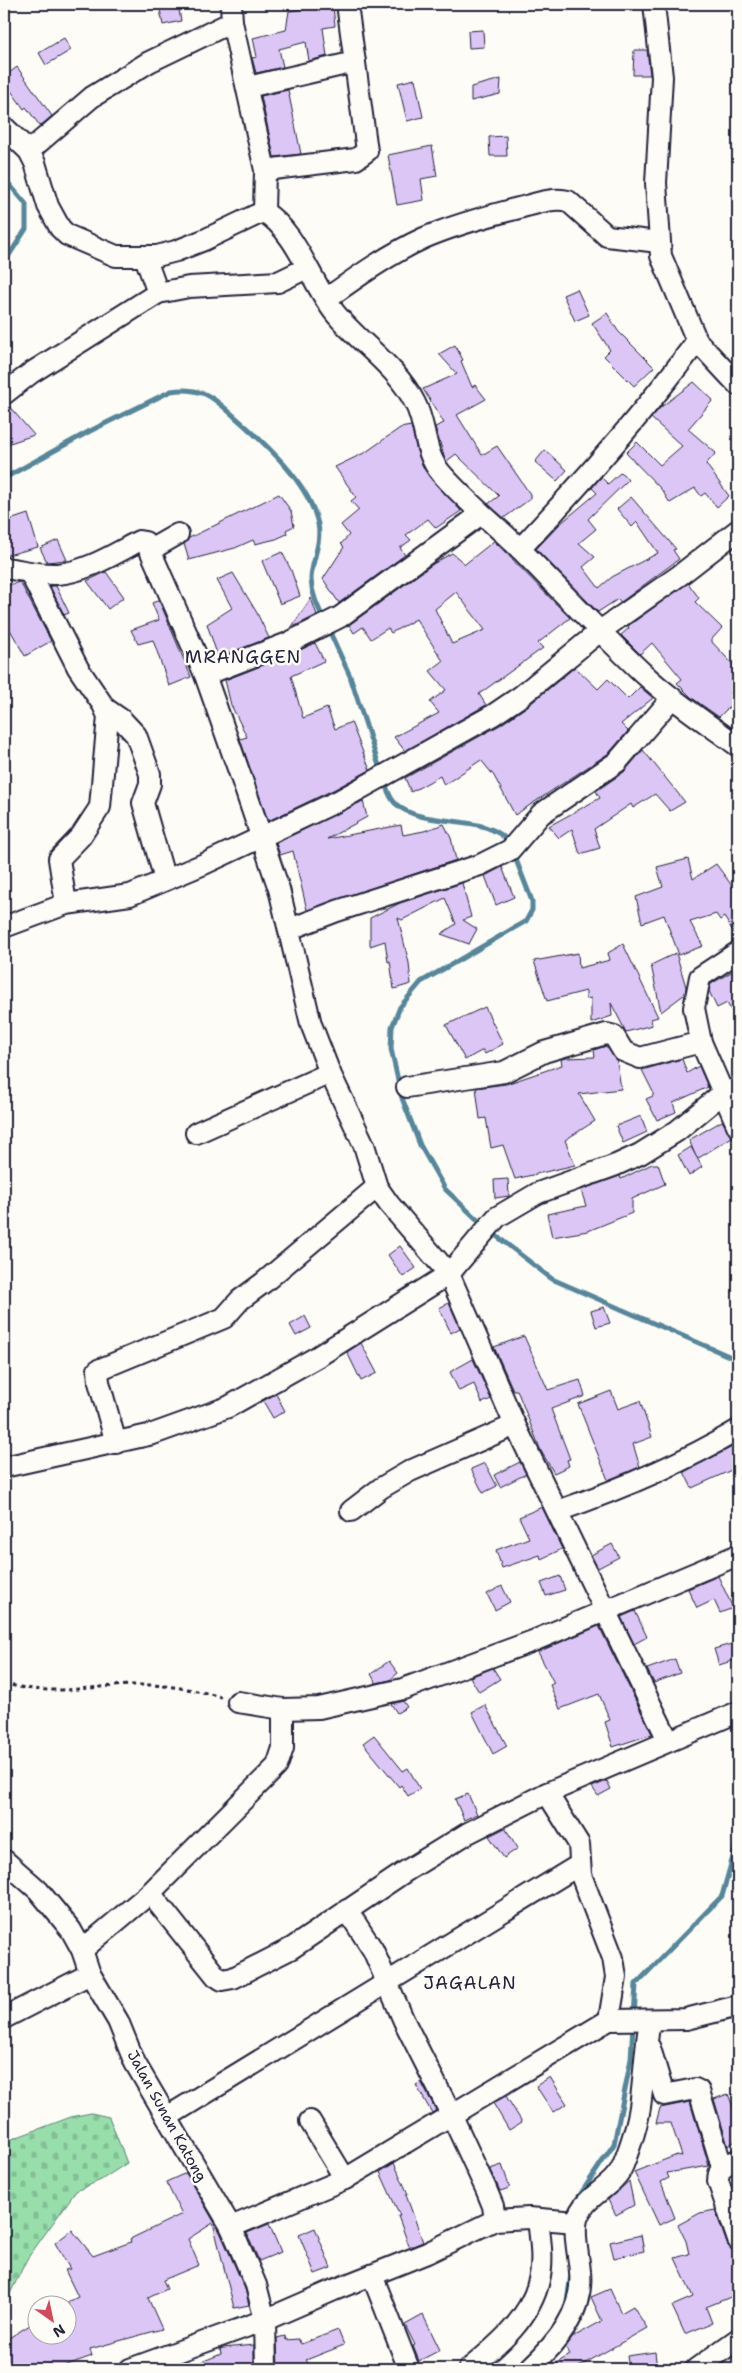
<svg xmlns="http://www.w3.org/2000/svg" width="742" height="2373" font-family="'Shantell Sans',sans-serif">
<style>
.cemetery{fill:url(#cemetery-stones);stroke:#5d8073}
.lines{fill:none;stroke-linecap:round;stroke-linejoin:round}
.stream{stroke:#57869a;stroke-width:5}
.building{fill:#dcc6f6;stroke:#22223b;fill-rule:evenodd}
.minor-casing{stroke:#22223b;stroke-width:24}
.path{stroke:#22223b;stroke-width:3;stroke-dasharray:4 4;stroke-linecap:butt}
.minor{stroke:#fdfcf7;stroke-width:20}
.labels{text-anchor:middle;stroke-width:5;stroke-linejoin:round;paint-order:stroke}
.street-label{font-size:15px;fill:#22223b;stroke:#fdfcf7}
.quarter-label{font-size:18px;letter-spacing:1px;fill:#22223b;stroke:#fdfcf7}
</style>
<defs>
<pattern id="cemetery-stones" width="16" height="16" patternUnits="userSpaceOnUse" patternTransform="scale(1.25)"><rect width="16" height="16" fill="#98deab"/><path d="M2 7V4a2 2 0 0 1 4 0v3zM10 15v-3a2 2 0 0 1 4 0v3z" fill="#83be94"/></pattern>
</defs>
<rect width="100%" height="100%" fill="#fdfcf7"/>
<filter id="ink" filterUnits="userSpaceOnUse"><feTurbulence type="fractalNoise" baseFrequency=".02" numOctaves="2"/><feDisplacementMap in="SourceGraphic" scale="10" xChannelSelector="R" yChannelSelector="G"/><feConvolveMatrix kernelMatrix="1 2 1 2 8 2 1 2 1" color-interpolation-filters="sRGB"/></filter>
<g filter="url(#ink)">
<polygon class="cemetery" points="91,2113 109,2117 127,2163 101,2180 76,2191 27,2259 4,2306 4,2142 71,2117"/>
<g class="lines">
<g class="stream">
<polyline points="4,178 26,204 26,229 4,263"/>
<path d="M 4,476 L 10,475 L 90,431 L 171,391 C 183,389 194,390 205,394 C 216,399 227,410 235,417 C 266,444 309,483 318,524 C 322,544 311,561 311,580 C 312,595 318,607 324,620"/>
<polyline points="328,628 350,676 381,772"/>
<path d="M 384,780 C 387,788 389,798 396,804 C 424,830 488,811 510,844"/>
<polyline points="484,1226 445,1189 420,1145 402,1098 391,1049 392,1027 400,1007 421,982 526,921 532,910 532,901 513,852"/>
<polyline points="490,1231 552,1279 738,1360"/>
<polyline points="634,2017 636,1984 722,1896 738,1839"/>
<polyline points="576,2201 614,2144 631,2059 633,2025"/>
<polyline points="566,2307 571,2275"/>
<polyline points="517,2369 524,2362"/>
</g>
</g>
<g class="building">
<polygon points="159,4 178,4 181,21 163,25"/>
<polygon points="333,5 335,26 323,28 327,56 309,61 306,42 279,49 283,67 256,73 252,58 257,57 253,38 286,30 289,11"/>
<polygon points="483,30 484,47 469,48 468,31"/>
<polygon points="64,38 71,50 46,65 39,53"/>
<polygon points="634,50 647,50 650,75 633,75"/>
<polygon points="17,67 52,116 40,126 26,107 24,109 4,81 4,77"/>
<polygon points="415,79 423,117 407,121 398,83"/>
<polygon points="501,79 500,94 471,101 471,87"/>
<polygon points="288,90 301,154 274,157 261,96"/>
<polygon points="506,136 507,156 490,156 489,137"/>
<polygon points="432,146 437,176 421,179 424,200 397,205 388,155"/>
<polygon points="577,289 589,315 575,321 563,295"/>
<polygon points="607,313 618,331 654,367 634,386 604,356 610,350 592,323"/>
<polygon points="455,345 463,360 461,361 472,387 475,385 486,399 457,415 482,455 497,446 530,494 530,499 504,518 488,504 499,496 456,454 447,461 445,459 435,427 444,423 423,389 457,374 439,354"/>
<polygon points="694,382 713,400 688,429 716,453 706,464 729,496 717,507 705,493 701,496 695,488 670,503 661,489 626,453 637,442 660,465 682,446 651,418 661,407"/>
<polygon points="8,405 34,435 4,445 4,406"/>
<polygon points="411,426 417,451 425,470 461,511 436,528 428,519 406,535 411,540 400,548 405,555 339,603 323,579 344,547 341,544 349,535 341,525 359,510 351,501 356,497 335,467 366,452 400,428"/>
<polygon points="545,450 567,470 557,481 535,462"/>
<polygon points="621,472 628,480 588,519 596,529 579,543 595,557 583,567 599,588 612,577 658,553 637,522 632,527 617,509 631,497 676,549 673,550 679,559 621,602 618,599 598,612 536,549 560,524 597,493 592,488 601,477 608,484"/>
<polygon points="279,494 291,511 294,526 286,530 287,534 276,539 255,544 253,540 235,548 189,560 184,544 189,538"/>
<polygon points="28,514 38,547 4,556 4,522"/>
<polygon points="58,540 67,560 47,562 40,548"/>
<path d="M 494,541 L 570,618 L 538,643 L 543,648 L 479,694 L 486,705 L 405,751 L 394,737 L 439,713 L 430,702 L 446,690 L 430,671 L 443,661 L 416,619 L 391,633 L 388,628 L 371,639 L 363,627 L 354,633 L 349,625 L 433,564 L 452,553 L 465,564 ZM 456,592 L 485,630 L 452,644 L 435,609 Z"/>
<polygon points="282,552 291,570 300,596 280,604 262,561"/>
<polygon points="106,572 124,597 108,609 87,581"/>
<polygon points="233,573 257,613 269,638 218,657 207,624 232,608 217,580"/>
<polygon points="20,582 51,641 25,656 4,619 4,586"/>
<polygon points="688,583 699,598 695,602 722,628 712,639 712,642 738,670 738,686 729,695 735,701 719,717 692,698 677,683 682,679 652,643 640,654 621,635 629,628 628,626"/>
<polygon points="50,586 56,586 69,613 64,615"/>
<polygon points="311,598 317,615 291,628"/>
<polygon points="159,600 191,677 169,686 153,640 138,644 131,630 159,620 152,603"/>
<polygon points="315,643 324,661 291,676 303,718 327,708 335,729 351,722 370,770 335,789 268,821 240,739 247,737 231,705 225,680 292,654"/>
<polygon points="575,667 598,689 608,679 628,699 640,687 653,698 621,724 628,731 609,753 515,815 494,776 481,760 444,785 440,776 411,792 405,778 500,725 529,705"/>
<polygon points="643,750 685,802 670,811 655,794 633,808 631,804 594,829 600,848 580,854 572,829 559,838 549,826 600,798 596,791 624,772"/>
<polygon points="363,801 367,817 327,839 401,825 403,835 424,831 444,824 451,838 456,860 307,910 293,851 280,855 276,843"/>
<polygon points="688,859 693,879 716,864 738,894 738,939 724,917 720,920 716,914 690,922 703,946 679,955 664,915 642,923 636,897 663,887 657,867"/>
<polygon points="502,867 514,897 496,905 485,876"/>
<polygon points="462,883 471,917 463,920 477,929 469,944 441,934 456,924 445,898 402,920 398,918 409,963 411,984 394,989 390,961 388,962 385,941 370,946 370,918 400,903"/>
<polygon points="623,944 658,1017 651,1019 652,1025 626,1032 611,1003 612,1016 591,1023 591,998 586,999 586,991 547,1001 534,961 578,953 579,968 610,960 608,953"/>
<polygon points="676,953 686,987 685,994 661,1012 651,965"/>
<polygon points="738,968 738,1023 727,1003 717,1008 709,991 711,984"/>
<polygon points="485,1007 503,1044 485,1054 483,1050 465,1060 446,1025"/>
<polygon points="606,1046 617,1061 621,1089 579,1094 595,1121 565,1140 575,1165 515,1179 503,1145 491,1148 486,1118 480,1119 476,1088 506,1084 562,1065 561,1059 567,1058 595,1057 594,1050"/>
<polygon points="682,1059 687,1073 699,1066 708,1087 673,1103 676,1112 657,1120 646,1099 653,1096 653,1092 642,1070"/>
<polygon points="641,1116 647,1132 623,1143 616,1126"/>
<polygon points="722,1121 732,1137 697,1159 689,1140"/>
<polygon points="691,1147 702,1167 689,1176 678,1155"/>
<polygon points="652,1164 658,1164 665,1184 632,1199 632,1213 588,1231 552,1237 547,1214 586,1206 581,1190 620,1176 621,1179"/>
<polygon points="508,1179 509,1196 495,1198 494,1180"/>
<polygon points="400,1246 416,1268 403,1277 388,1255"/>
<polygon points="449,1303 460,1328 451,1333 439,1308"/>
<polygon points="604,1307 610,1323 596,1327 591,1311"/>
<polygon points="305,1316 311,1328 296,1336 290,1325"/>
<polygon points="524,1336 548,1390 580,1380 585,1396 551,1409 570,1459 567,1460 569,1466 554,1473 541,1451 517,1390 513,1390 494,1347"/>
<polygon points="361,1343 377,1373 361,1381 347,1352"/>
<polygon points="473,1359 491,1399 482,1403 474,1384 459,1391 450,1372"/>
<polygon points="611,1391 618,1409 640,1401 652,1437 633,1444 640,1467 608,1480 578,1404"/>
<polygon points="276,1394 285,1411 273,1418 263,1401"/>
<polygon points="738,1444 738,1467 692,1488 684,1472"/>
<polygon points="520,1462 526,1474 500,1487 494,1475"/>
<polygon points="485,1463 497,1486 483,1493 471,1469"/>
<polygon points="542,1507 562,1549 541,1559 540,1555 502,1568 496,1550 529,1538 519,1517"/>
<polygon points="612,1544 619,1557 598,1568 591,1555"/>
<polygon points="560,1576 565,1590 546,1596 541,1583"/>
<polygon points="718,1576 733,1608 720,1613 714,1600 697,1608 688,1589"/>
<polygon points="502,1586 510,1602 495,1610 487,1594"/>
<polygon points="635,1611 647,1637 634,1644 621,1617"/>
<polygon points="599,1626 652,1734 613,1747 605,1722 610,1720 599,1694 560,1709 550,1685 554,1683 538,1652"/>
<polygon points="735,1643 738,1659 719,1665 714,1649"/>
<polygon points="675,1659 680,1673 654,1683 647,1669"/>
<polygon points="389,1661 398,1673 390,1680 376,1683 371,1674"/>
<polygon points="493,1668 500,1679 479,1692 470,1677"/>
<polygon points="403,1701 407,1707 397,1713 391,1704"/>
<polygon points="485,1705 507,1746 493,1754 472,1712"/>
<polygon points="374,1735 403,1771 408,1768 420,1789 408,1796 401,1785 399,1787 363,1743"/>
<polygon points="607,1781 611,1789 598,1796 592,1787"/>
<polygon points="468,1794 477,1814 464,1820 455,1799"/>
<polygon points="505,1828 518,1848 504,1858 489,1836"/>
<polygon points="550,2077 567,2104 553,2112 536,2086"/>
<polygon points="421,2082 436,2110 432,2113 416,2085"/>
<polygon points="728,2094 738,2120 738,2139 728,2146 714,2099"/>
<polygon points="506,2096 522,2122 509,2130 493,2103"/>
<polygon points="690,2102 709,2166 667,2173 669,2178 661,2182 675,2218 659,2225 634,2172 677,2155 682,2156 671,2123 656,2123 660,2108"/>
<polygon points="394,2163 408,2194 406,2195 423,2242 413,2246 409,2246 398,2216 400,2216 380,2172"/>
<polygon points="502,2165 510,2188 500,2191 490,2169"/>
<polygon points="186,2173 220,2232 245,2289 249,2305 234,2308 213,2223 188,2239 199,2265 163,2280 167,2289 148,2298 162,2329 90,2349 92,2356 56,2369 4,2369 4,2341 38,2320 38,2336 68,2336 68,2302 78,2297 65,2270 70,2269 55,2243 72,2230 93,2256 131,2242 130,2239 182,2214 166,2182"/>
<polygon points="629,2181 634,2205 616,2215 608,2200"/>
<polygon points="715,2210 727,2244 731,2249 738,2252 738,2294 706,2307 712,2323 685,2334 672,2306 693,2297 675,2258 689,2254 686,2241 678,2225 700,2213"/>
<polygon points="269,2224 281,2252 259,2261 247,2233"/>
<polygon points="315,2228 331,2268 315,2274 299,2235"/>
<polygon points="641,2235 644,2251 614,2258 610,2242"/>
<polygon points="610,2289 621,2313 633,2306 647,2328 575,2369 546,2369 570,2355 566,2347 573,2337 602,2321 591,2297"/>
<polygon points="423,2315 440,2350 419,2361 413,2346 415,2345 405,2325"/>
<polygon points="338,2330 344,2345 306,2360 309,2364 290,2369 278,2369 277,2338 285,2336 286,2340 298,2339 301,2344"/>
<polygon points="254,2345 254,2369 184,2369 221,2354 220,2349 223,2348"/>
<polygon points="655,2352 657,2369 629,2369 627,2356"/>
</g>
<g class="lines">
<defs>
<g id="minor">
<polyline points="231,4 232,22"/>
<polyline points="654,4 662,77 656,183 661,256 697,341 738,385"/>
<polyline points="248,87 355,62"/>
<path d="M 4,127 L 29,151 L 35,163 L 48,206 L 60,228 L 67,235 L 116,256 L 157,256 L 176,251 L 204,240 L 256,215 L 264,212 C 297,232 311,283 335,313 C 361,345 396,365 415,403 C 427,426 423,452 441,473 C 466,502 496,525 523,552 C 563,593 603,636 645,675 C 674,702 707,723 738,746"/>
<polyline points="29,151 92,97 149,62 232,22 265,170 264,212"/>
<polyline points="265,170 356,159 367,151 347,4"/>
<polyline points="145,257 158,293"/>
<path d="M 326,299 C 357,277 389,254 424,238 C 454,225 487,216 519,208 C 535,204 553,197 568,201 L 607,236 L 659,242"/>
<polyline points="4,394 31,373 158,293 189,287 278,282 307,268"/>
<path d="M 520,549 C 582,483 643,414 697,341"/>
<polyline points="150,550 178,534"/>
<path d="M 4,568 C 22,570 39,575 57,574 C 86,572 114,554 139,541 L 145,542 L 150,550 L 205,675 L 242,780 L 279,889 L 311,1024 L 330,1073 L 364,1145 L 377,1187 L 389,1204 L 449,1274 L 515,1425 L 668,1740"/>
<polyline points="30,573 78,668 103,705 108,716 100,807 81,836 59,859 66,904"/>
<polyline points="205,675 288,643 340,617 481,514"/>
<polyline points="106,709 122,720 136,735 150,774 150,784 143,803 165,880"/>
<polyline points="4,927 66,904 130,895 204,864 340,800 493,715 521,696 600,631 680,575 738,530"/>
<polyline points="290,929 337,911 480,865 510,850 541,814 617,762 672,698"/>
<polyline points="738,952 700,977 694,1008 701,1042 738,1127"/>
<polyline points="407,1087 504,1072 544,1052 606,1034 614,1036 623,1051 640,1058 701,1042"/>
<polyline points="196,1133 330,1073"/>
<polyline points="116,1443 99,1382 98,1370 224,1318 240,1300 263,1283 377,1187"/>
<polyline points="4,1467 153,1434 228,1407 317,1357 449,1274 497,1217 509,1210 538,1193 616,1165 640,1154 677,1131 723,1093 738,1088"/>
<polyline points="351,1511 381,1488 410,1471 515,1425"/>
<path d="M 558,1511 C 621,1489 681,1464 738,1430"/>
<polyline points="238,1702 283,1709 319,1708 403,1689 533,1641 738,1555"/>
<polyline points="547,1793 579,1844 581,1875 613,1958 616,1977 609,2020"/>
<polyline points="4,1860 38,1890 71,1930 82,1950 90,1974 118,2021 135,2063 231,2227 256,2285 265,2320 266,2369"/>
<polyline points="150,1893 216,1976 222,1980 233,1978 292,1948 406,1871 468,1833 547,1793 738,1712"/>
<polyline points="82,1950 150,1893 277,1766 283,1748 283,1709"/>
<polyline points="4,2018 90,1974"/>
<polyline points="650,2048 664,2095 695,2089 699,2091 722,2167"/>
<polyline points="167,2117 579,1865"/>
<polyline points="310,2121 345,2179"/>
<path d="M 738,2160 C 726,2164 718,2167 718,2181 L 738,2240"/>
<polyline points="495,2220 529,2218 576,2222"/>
<polyline points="231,2227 345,2179 609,2020 686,2019 738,2006"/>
<polyline points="372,2275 409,2369"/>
<polyline points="130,2369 265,2320 334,2290 427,2253 495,2220 493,2206 486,2189 452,2116 404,2021 373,1950 347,1910"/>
<path d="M 469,2369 C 498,2345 531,2318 539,2280 C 544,2261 540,2238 538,2219"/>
<path d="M 529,2369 C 556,2344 584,2312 580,2272 C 579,2256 573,2235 577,2219 C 584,2195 614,2188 623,2165 C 630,2147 637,2127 640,2107 C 644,2078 645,2049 650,2020"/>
<polyline points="696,2369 738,2339"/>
</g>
</defs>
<use href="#minor" class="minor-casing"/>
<path class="path" d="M 4,1683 C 48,1697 89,1686 133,1685 C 163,1684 193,1689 221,1697"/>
<use href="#minor" class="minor"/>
</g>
</g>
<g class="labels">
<g class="street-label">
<text transform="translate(167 2116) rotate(61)" y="5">Jalan Sunan Katong</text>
</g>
<g class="quarter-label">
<text x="243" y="663">MRANGGEN</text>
<text x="470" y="1989">JAGALAN</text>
</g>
</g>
<rect width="742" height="2373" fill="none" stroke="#fdfcf7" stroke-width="20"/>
<rect x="10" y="10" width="722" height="2353" fill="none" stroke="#22223b" stroke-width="2" filter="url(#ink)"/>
<g transform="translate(52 2320) rotate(147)"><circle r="24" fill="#fdfcf7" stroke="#a5a5ac"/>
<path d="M0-4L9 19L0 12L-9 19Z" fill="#d1495b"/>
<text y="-8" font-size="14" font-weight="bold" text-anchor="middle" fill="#22223b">N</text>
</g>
</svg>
